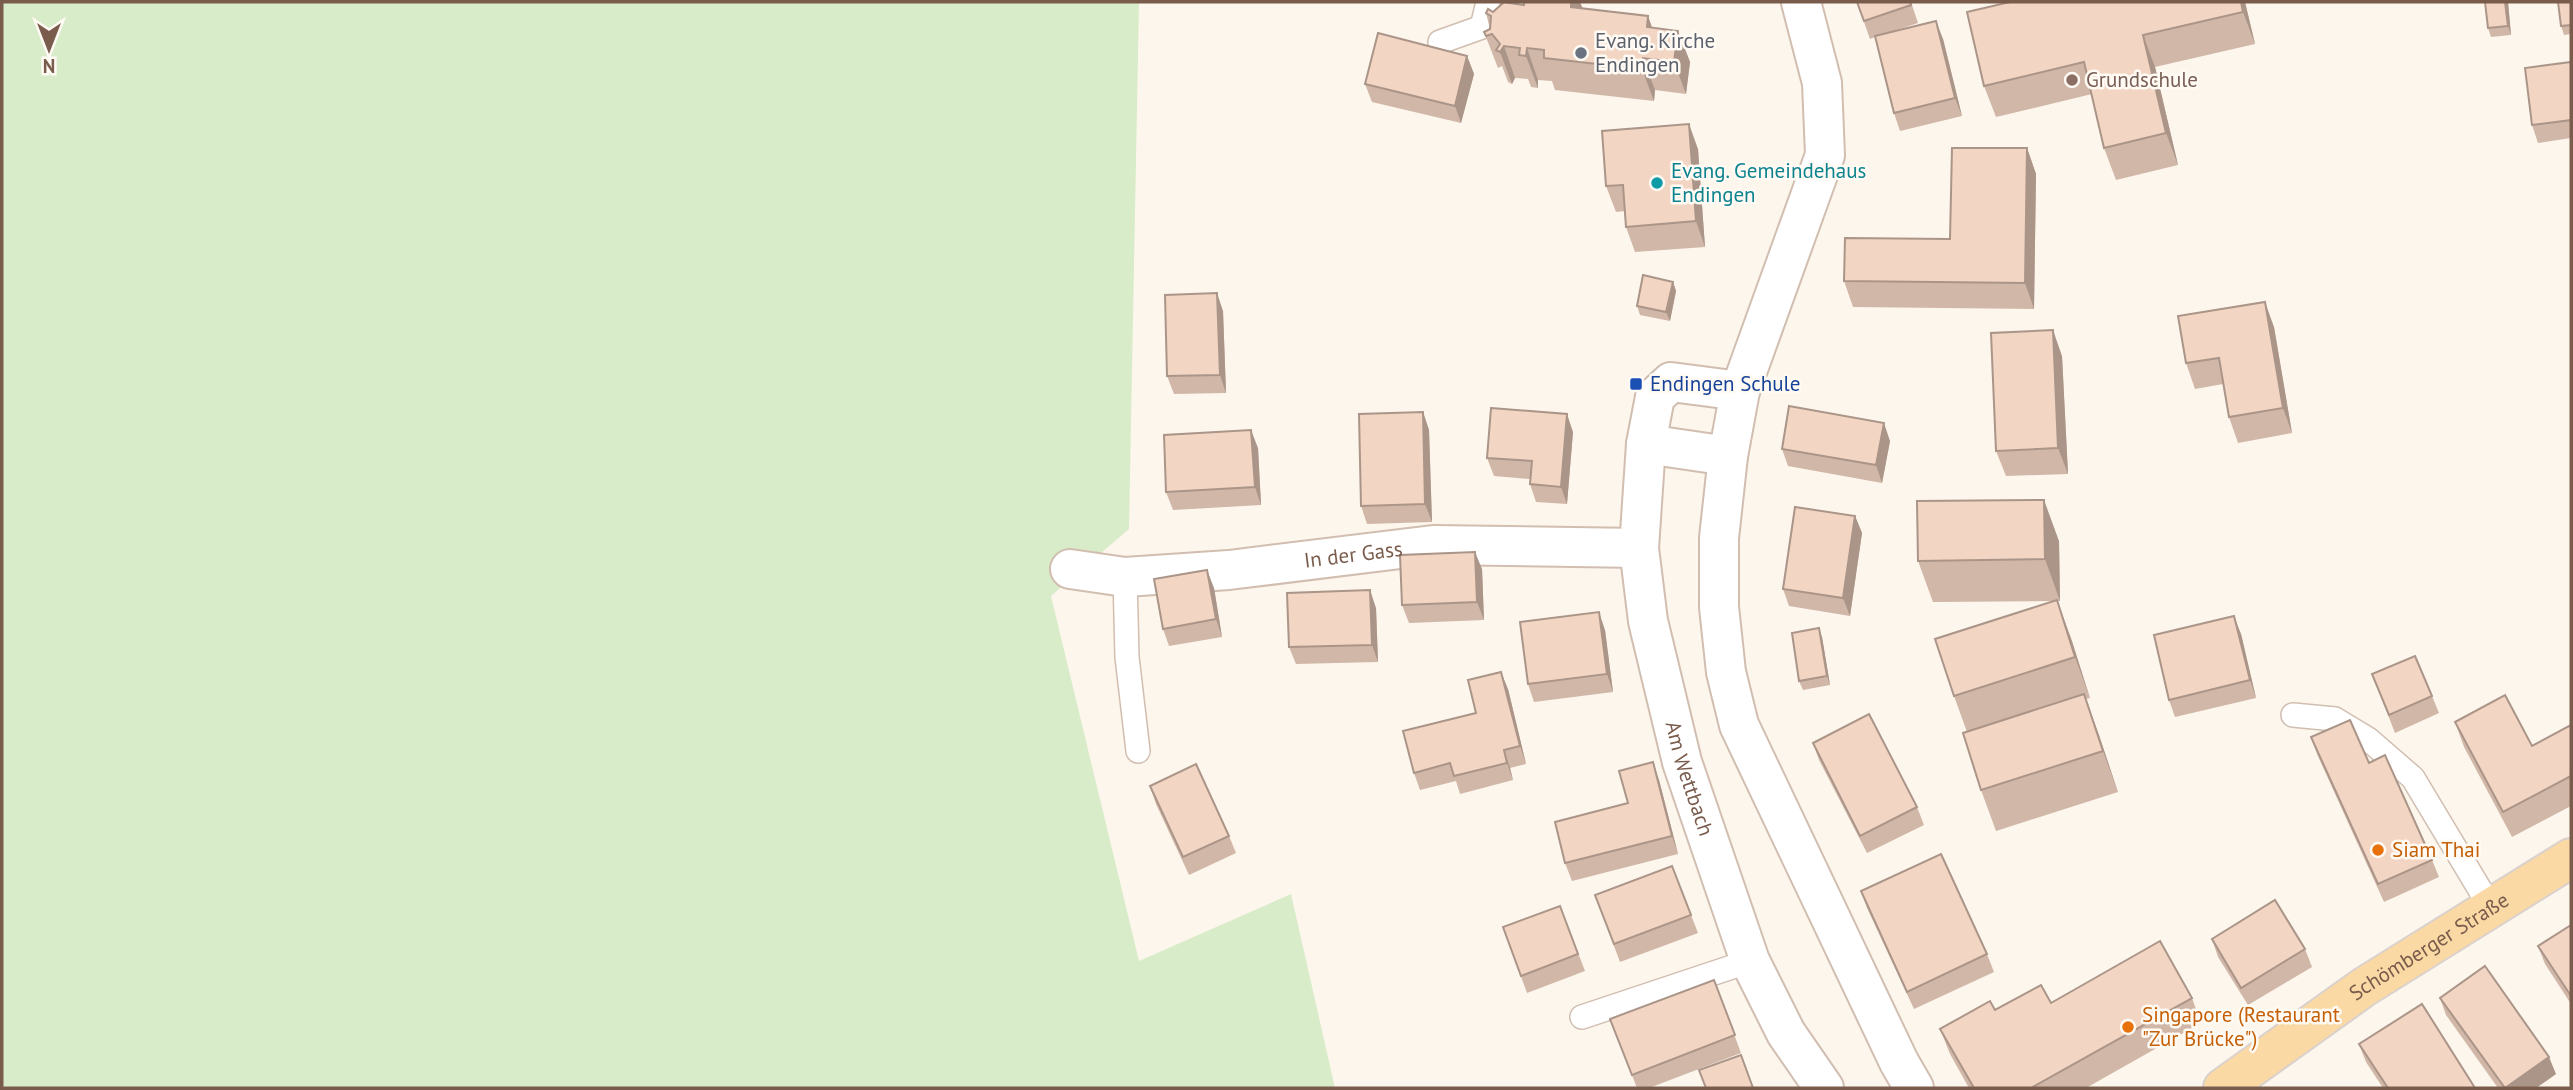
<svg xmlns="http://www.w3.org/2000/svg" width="2573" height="1090" font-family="'PT Sans',sans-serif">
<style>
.green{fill:#d8ecc9}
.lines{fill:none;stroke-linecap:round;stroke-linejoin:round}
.lane-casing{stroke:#d1beb0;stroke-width:26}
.street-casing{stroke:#d1beb0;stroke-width:42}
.primary-casing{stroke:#dad1cd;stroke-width:42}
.lane{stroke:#fff;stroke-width:23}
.street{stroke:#fff;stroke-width:38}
.primary{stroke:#fbd9a5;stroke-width:38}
.wall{fill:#d1b7a8}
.shaded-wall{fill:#aa9588}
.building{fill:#f3d5c3;stroke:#aa9588;stroke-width:2}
.worship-dot{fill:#6b7280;stroke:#fffaf3;stroke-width:2.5}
.education-dot{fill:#8d6e63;stroke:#fffaf3;stroke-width:2.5}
.culture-dot{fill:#0f9aa8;stroke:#fffaf3;stroke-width:2.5}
.transit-dot{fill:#1a4fb4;stroke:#fffaf3;stroke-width:2.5}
.food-dot{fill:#e8710a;stroke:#fffaf3;stroke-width:2.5}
.labels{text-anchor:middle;stroke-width:5;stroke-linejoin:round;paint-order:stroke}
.worship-label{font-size:21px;fill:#5b616d;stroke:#fffaf3;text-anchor:start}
.education-label{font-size:21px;fill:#785e54;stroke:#fffaf3;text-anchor:start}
.culture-label{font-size:21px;fill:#0d838f;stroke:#fffaf3;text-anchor:start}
.transit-label{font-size:21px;fill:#164399;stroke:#fffaf3;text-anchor:start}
.street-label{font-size:21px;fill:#7a5c4d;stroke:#fffaf3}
.food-label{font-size:21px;fill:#c56008;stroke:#fffaf3;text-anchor:start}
</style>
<rect width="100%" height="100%" fill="#fdf6ec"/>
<polygon class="green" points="2,2 1139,2 1129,529 1051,596 1139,961 1291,894 1335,1088 2,1088"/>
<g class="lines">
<defs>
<g id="lane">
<polyline points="1440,42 1482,27 1488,2"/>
<polyline points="1125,577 1127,657 1138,751"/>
<polyline points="2293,715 2335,719 2368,739 2413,778 2491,908"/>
<polyline points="1582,1017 1750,961"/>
</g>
<g id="street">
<polyline points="1801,2 1822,83 1825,155 1740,391 1728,456 1719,538 1719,607 1726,672 1739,725 1899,1062 1914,1088"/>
<path id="s1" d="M 1740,391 L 1671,382 L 1655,397 L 1646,444 L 1639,548 L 1648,621 L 1682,762 L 1750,961 L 1786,1033 L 1824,1088"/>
<polyline points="1646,444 1728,456"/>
<path id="s2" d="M 1070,569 L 1125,577 L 1229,570 L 1433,545 L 1639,548"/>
</g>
<g id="primary">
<path id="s3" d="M 2223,1088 L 2364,987 L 2571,858"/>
</g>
</defs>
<use href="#lane" class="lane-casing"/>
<use href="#street" class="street-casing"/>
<use href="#primary" class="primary-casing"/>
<use href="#lane" class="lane"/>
<use href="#street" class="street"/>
<use href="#primary" class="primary"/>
</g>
<g class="wall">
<polygon points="1502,2 1524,5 1524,2 1580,2 1583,9 1648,16 1652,28 1678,31 1690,62 1686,94 1655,90 1654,101 1555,90 1552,81 1538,80 1538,88 1531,87 1528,79 1515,78 1512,84 1508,82 1502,66 1498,68 1484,32 1490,29 1486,13 1493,12 1503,4"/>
<polygon points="1857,2 1911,2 1918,23 1888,33 1943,39 1962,116 1900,131 1894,113 1875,37 1870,39"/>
<polygon points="2245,2 2255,44 2155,67 2178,165 2116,180 2104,148 2092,94 1996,117 1984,86"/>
<polygon points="2485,2 2508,2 2511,35 2491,37 2488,28"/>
<polygon points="2571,2 2571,34 2564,35 2561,26"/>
<polygon points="1467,56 1474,74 1461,123 1372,102 1365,84"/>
<polygon points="2571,62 2571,138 2538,143 2532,125"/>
<polygon points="2027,148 2036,174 2034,309 1853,307 1844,281 1950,239"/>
<polygon points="1698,149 1705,247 1635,252 1626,227 1625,211 1616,212 1606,186"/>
<polygon points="1673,282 1676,291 1670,321 1640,315 1637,306"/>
<polygon points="1223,311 1226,393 1174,394 1167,376"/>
<polygon points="2274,327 2292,433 2238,443 2229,417 2223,384 2195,389 2186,363"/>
<polygon points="2062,356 2068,474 2006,476 1996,451"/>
<polygon points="1423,412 1429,430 1432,522 1367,524 1361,506"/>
<polygon points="1573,432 1567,504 1536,502 1530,484 1530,479 1494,476 1487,458"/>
<polygon points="1890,441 1882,483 1788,466 1782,449"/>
<polygon points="1258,448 1261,505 1173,510 1166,492"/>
<polygon points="1855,516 1862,533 1850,616 1789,606 1783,589"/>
<polygon points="2059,541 2060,601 2057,601 2090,698 2086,699 2118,792 1996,831 1981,790 1967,732 1954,696 2054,601 1933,602 1918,561"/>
<polygon points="1482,569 1484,620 1409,623 1402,605"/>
<polygon points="1214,588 1222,637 1169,646 1163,629"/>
<polygon points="1376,608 1378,662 1296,664 1289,647"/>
<polygon points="1605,630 1613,692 1534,702 1528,684"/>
<polygon points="2241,634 2256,698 2175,717 2169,700"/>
<polygon points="1822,637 1830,685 1803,690 1799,681"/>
<polygon points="2372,674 2432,696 2439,713 2395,733"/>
<polygon points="1508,689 1526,764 1510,768 1513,780 1460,794 1456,781 1420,790 1414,773 1476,713"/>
<polygon points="2455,722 2532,746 2571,725 2571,806 2512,837 2464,747"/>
<polygon points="2311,737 2369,763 2432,860 2439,877 2384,902 2317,754"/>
<polygon points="1813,743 1917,807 1924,825 1867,853 1819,760"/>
<polygon points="1659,780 1678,854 1572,881 1565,863 1628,803"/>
<polygon points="1150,786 1229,836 1236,853 1189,875 1156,804"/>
<polygon points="1672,866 1698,933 1620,962 1595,895"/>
<polygon points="1861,891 1987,954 1994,972 1914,1009 1867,908"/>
<polygon points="1560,906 1585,971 1527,993 1503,927"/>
<polygon points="2571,925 2571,1004 2545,964 2538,946"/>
<polygon points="2212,939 2305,949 2312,967 2248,1005 2218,957"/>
<polygon points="1714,980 1741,1053 1649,1088 1637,1088 1610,1019"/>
<polygon points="2192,998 2201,1023 2086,1088 1969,1088 1950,1054 1940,1029 1995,1010"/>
<polygon points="2440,998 2556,1074 2536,1088 2498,1088 2446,1015"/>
<polygon points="2359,1044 2475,1088 2383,1088 2366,1062"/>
</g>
<g class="shaded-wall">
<polygon points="1571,2 1580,2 1585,15 1571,7"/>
<polygon points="2241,2 2245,2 2255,44 2243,12"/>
<polygon points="2505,2 2508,2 2511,35 2508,26"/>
<polygon points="1648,16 1659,48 1647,27"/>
<polygon points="1936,21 1943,39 1962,116 1955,98"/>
<polygon points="1678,31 1690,62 1686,94 1674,62"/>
<polygon points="2143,35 2155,67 2178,165 2166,133"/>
<polygon points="1504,46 1515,78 1512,84 1500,52"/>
<polygon points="1527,48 1538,80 1538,88 1526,56"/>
<polygon points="1467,56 1474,74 1461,123 1455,106"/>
<polygon points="1643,58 1655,90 1654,101 1642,69"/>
<polygon points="1689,124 1698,149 1705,247 1696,221"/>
<polygon points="2027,148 2036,174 2034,309 2025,283"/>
<polygon points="1673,282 1676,291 1670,321 1666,312"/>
<polygon points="1217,293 1223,311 1226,393 1220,375"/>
<polygon points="2265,302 2274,327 2292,433 2283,408"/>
<polygon points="2053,330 2062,356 2068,474 2058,448"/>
<polygon points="1423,412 1429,430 1432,522 1425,504"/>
<polygon points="1567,414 1573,432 1567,504 1561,487"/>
<polygon points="1884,423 1890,441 1882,483 1876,465"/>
<polygon points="1251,430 1258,448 1261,505 1255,487"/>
<polygon points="2044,500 2059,541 2060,601 2045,559"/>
<polygon points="1855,516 1862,533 1850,616 1843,598"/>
<polygon points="1475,552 1482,569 1484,620 1477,602"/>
<polygon points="1207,570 1214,588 1222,637 1216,619"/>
<polygon points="1370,590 1376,608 1378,662 1372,645"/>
<polygon points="2057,600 2072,641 2090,698 2075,657"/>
<polygon points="1599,612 1605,630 1613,692 1607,674"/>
<polygon points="2234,616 2241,634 2256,698 2250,680"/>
<polygon points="1819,628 1822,637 1830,685 1827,676"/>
<polygon points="1501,672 1508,689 1526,764 1520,746"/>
<polygon points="2084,694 2099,735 2118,792 2103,751"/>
<polygon points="1504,750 1510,768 1513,780 1507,763"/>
<polygon points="1653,762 1659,780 1678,854 1672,836"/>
<polygon points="2549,1057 2556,1074 2536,1088 2505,1088"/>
</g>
<g class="building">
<polygon points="1503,2 1524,5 1524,2 1571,2 1571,7 1648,16 1647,27 1678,31 1674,62 1643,58 1642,69 1544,58 1544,50 1527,48 1526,56 1519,55 1520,48 1504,46 1500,52 1496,50 1500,44 1492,34 1486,36 1484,32 1490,29 1491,16 1486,13 1488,9 1493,12 1503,3"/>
<polygon points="1857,2 1910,2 1911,5 1864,21"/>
<polygon points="2010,2 2241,2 2243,12 2143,35 2166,133 2104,148 2084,62 1984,86 1967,12"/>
<polygon points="2485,2 2505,2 2508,26 2488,28"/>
<polygon points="2558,2 2571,2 2571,25 2561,26"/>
<polygon points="1936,21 1955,98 1894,113 1875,36"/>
<polygon points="1378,33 1467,56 1455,106 1365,84"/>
<polygon points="2571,62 2571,120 2532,125 2525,68"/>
<polygon points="1689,124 1696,221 1626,227 1623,185 1606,186 1602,131"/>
<polygon points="1952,148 2027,148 2025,283 1844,281 1845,238 1950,239"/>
<polygon points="1643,275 1673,282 1666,312 1637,306"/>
<polygon points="1217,293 1220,375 1167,376 1165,295"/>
<polygon points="2265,302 2283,408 2229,417 2219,358 2186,363 2178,316"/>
<polygon points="2053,330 2058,448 1996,451 1991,333"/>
<polygon points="1789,406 1884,423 1876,465 1782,449"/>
<polygon points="1491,408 1567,414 1561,487 1530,484 1532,461 1487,458"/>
<polygon points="1423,412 1425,504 1361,506 1359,414"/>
<polygon points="1251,430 1255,487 1166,492 1164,435"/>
<polygon points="2044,500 2045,559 1918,561 1917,501"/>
<polygon points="1795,507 1855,516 1843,598 1783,589"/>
<polygon points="1475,552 1477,602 1402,605 1400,555"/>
<polygon points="1207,570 1216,619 1163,629 1154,579"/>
<polygon points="1370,590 1372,645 1289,647 1287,593"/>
<polygon points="2057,600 2075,657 1954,696 1935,639"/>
<polygon points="1599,612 1607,674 1528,684 1520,622"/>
<polygon points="2234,616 2250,680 2169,700 2154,635"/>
<polygon points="1819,628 1827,676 1799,681 1792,633"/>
<polygon points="2415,656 2432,696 2389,715 2372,674"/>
<polygon points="1501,672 1520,746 1504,750 1507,763 1454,776 1450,763 1414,773 1403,731 1476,713 1468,680"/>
<polygon points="2084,694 2103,751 1981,790 1963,733"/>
<polygon points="2505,695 2532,746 2571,725 2571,776 2503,812 2455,722"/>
<polygon points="1869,714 1917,807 1860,836 1813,743"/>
<polygon points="2350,720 2369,763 2385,755 2432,860 2378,884 2311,737"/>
<polygon points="1653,762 1672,836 1565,863 1555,822 1628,803 1619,771"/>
<polygon points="1196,764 1229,836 1183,857 1150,786"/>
<polygon points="1941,854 1987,954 1907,992 1861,891"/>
<polygon points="1672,866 1691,915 1614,944 1595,895"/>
<polygon points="2275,900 2305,949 2241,988 2212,939"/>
<polygon points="1560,906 1578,954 1521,976 1503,927"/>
<polygon points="2571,925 2571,996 2538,946"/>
<polygon points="2160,941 2192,998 2031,1088 1974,1088 1940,1029 1990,1001 1995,1010 2041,985 2051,1003"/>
<polygon points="2485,966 2549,1057 2505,1088 2440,998"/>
<polygon points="1714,980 1735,1035 1632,1075 1610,1019"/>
<polygon points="2422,1004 2475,1088 2388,1088 2359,1044"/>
<polygon points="1741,1055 1753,1088 1706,1088 1699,1070"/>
</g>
<circle class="worship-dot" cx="1581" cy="53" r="7"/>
<circle class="education-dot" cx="2072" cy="80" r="7"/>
<circle class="culture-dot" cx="1657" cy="183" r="7"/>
<rect class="transit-dot" x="1629" y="377" width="14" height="14" rx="3.5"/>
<g class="food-dot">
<circle cx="2378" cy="850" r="7"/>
<circle cx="2128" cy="1027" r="7"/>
</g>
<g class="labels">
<g class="worship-label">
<text x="1595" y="48">Evang. Kirche<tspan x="1595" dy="24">Endingen</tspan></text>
</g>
<g class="education-label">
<text x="2086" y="87">Grundschule</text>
</g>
<g class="culture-label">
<text x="1671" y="178">Evang. Gemeindehaus<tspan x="1671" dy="24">Endingen</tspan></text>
</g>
<g class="transit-label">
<text x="1650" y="391">Endingen Schule</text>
</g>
<g class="street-label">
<text dy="7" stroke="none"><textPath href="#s2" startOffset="285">In der Gass</textPath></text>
<text dy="7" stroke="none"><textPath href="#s1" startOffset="480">Am Wettbach</textPath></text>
<text dy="7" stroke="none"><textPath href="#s3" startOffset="250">Schömberger Straße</textPath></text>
</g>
<g class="food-label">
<text x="2392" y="857">Siam Thai</text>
<text x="2142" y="1022">Singapore (Restaurant<tspan x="2142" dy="24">"Zur Brücke")</tspan></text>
</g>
</g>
<rect width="2573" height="1090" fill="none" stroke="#7a5c4d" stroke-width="7"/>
<g transform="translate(49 49) rotate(180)" stroke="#fffaf3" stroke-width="5" paint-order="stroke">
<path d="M0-5L12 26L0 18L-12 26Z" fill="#7a5c4d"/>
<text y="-10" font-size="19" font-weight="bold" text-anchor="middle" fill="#7a5c4d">N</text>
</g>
</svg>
